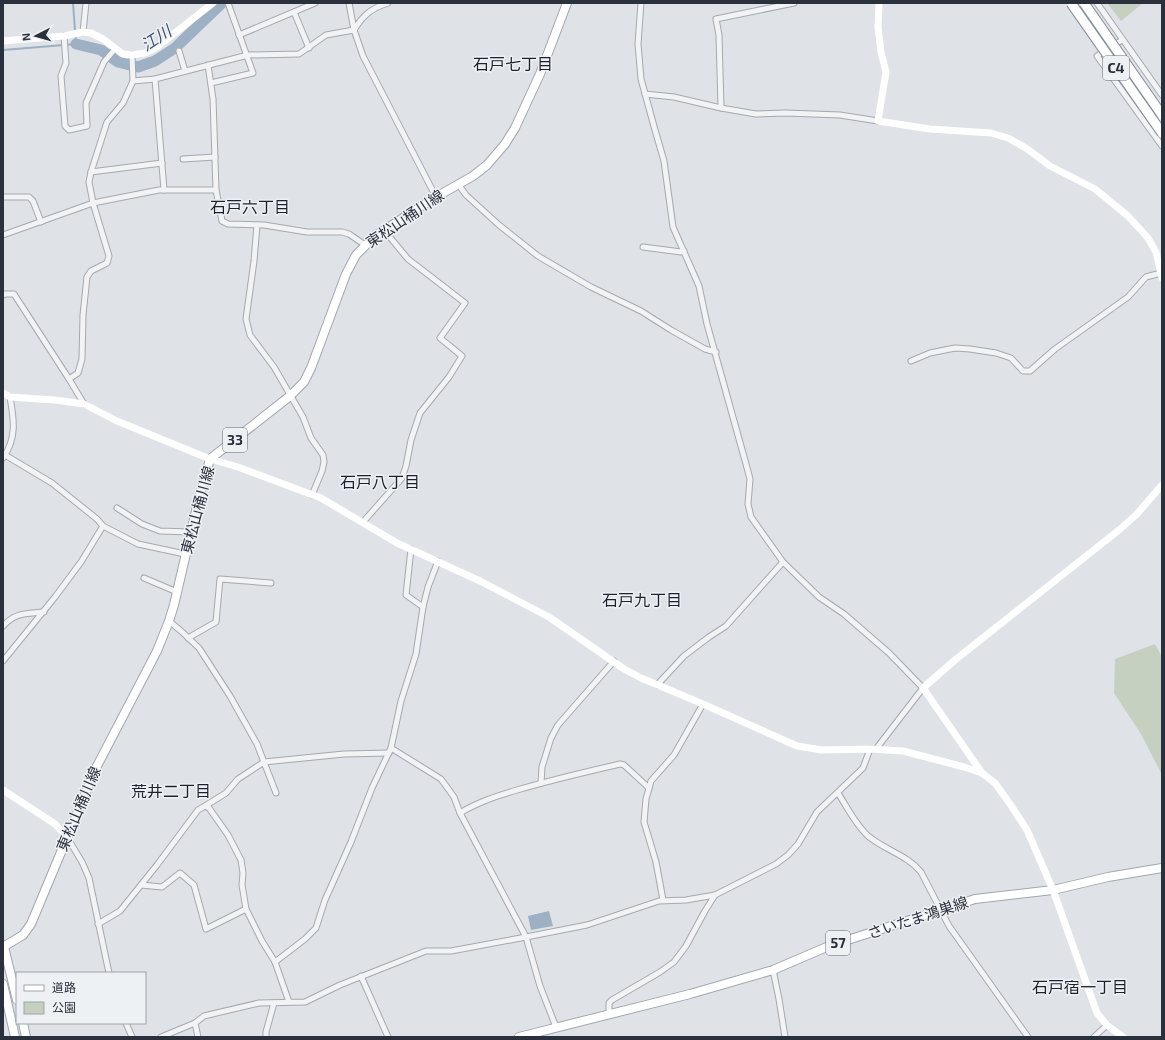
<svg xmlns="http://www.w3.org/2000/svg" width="1165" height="1040" font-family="'Exo 2','Noto Sans JP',sans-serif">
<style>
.green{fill:#c5d0c1}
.water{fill:#9eb0c3}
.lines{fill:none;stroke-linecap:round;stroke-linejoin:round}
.stream{stroke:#9eb0c3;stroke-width:2}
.river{stroke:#9eb0c3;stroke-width:11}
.street-casing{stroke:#a5a9b0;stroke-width:7}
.primary-casing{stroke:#a0a7b1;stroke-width:10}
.street{stroke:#f1f3f5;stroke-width:5}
.secondary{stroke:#fff;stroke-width:7}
.primary{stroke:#fff;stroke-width:8}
.highway-bridge-casing{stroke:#88909c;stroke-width:11;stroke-linecap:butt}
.highway-bridge{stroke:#fff;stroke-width:9}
.labels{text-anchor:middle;stroke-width:3;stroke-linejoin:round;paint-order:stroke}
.shield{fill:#eef1f4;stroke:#656a73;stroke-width:1}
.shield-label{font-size:14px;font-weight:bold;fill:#2a303c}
.street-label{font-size:15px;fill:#2a303c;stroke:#eef1f4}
.water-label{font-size:16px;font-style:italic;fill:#394f6b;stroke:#eef1f4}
.neighbourhood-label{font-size:16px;fill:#1c222d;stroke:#eef1f4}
</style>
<rect width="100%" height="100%" fill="#dfe2e7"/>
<g class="green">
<polygon points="1107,3 1143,3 1121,21"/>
<polygon points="1155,644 1162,657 1162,775 1141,734 1114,693 1115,659"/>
</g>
<polygon class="water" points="549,911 553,926 531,930 528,916"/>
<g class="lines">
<polyline class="stream" points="3,50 76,44 73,3"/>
<polyline class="river" points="76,44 101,50 118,62 138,67 155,61 175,48 222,3"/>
<defs>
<g id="street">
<polyline points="349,3 354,30 363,56 436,197"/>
<polyline points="641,3 638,44 641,79 655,130 664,161 673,227 699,286 707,324 746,464 750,479 748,504 751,517 783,562 819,597 844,614 889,653 923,688 876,749"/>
<polyline points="1097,3 1162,95"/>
<polyline points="294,12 309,48"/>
<path d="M 354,30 C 363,15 372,8 388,3"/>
<polyline points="83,32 86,3"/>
<polyline points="239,35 315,3"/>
<polyline points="64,36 66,63 61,76 65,126 69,130 87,126 86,103 104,62 115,49"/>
<polyline points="1122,40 1097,56 1162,146"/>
<polyline points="179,51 185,71"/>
<polyline points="208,65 213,99 216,190 222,221 228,224 264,225 307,232 342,232 349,234 365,245"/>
<polyline points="155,79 164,190"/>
<polyline points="133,81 155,79 248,55 299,54 326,35 354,30"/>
<polyline points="211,83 253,73 228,3"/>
<polyline points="645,94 674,97 721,108 756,114 786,113 840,115 878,121"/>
<polyline points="721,108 719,35 716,19 794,3"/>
<polyline points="183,159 215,157"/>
<polyline points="91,172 162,163"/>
<polyline points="458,184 466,195 499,225 538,256 591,287 641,311 671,330 705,349 716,352"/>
<polyline points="3,197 29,197 33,201 41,222"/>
<polyline points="257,225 254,261 246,319 250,335 274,367 303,417 311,438 323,455 324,462 322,471 312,495"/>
<polyline points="3,235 93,203 159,190 216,190"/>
<polyline points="643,247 681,252 684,251"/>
<polyline points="3,295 5,294 14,294 69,379 84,404"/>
<polyline points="911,361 930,353 955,348 970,349 996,353 1011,358 1023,371 1030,371 1055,349 1128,297 1146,277 1161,273"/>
<polyline points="69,379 78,373 82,359 83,315 87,277 91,271 107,263 109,256 93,203 89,182 91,172 107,122 123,103 133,81 132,55"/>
<polyline points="5,455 52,483 97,519 103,526"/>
<path d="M 3,458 C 17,438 14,420 10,397"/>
<polyline points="117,508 142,524 160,531 191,532"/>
<polyline points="363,522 402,478 406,466 411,440 420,413 449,377 462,356 440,338 465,303 408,259 384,230"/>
<polyline points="411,549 406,595 423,607"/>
<polyline points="144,578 177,592"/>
<polyline points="169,621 181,631 199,648 230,696 257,744 276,793"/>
<path d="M 3,626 C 16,612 26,614 44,612"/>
<polyline points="188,638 216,622 220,579 271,583"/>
<polyline points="3,661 55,597 81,562 103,526 138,544 185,554"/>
<polyline points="657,685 684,656 709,637 726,626 783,562"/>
<polyline points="391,748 441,779 454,797 460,813 526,937 540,986 556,1027"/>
<polyline points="541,783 542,767 551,738 558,725 614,661"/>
<path d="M 838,793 C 847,807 855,824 868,836 C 885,850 907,855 921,872 L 949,926 L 1028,1037"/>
<polyline points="205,806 226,793 238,779 264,762 344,754 389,753"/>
<path d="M 460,813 C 478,802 497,796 517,790 C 551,780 585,772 620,764 L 624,765 L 649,788"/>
<polyline points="67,837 82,862 89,878 109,973"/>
<polyline points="141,885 162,887 180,873 194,885 206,929 246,909"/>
<polyline points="663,900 656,862 644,822 646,799 651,781 674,755 703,704"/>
<polyline points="98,924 120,911 157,865 198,810 205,806 209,808 228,835 241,860 243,873 242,885 246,909 262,941 275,962 289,1002"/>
<polyline points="275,962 305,939 316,928 325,900 351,842 372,788 391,748 401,701 416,654 423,607 428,587 438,561"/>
<polyline points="773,970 779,999 785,1037"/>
<polyline points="361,976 388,1037"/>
<polyline points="609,1015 609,1003 612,1000 660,972 674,962 686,946 705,911 715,895"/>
<polyline points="126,1023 132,1037"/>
<polyline points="195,1023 198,1037"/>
<polyline points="161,1037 195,1023 204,1016 259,1003 305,1002 340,985 426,951 451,951 526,937 587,925 659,901 686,900 715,895 776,864 788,855 798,844 817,812 863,768 870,749"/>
<polyline points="266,1037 266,1032 274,1003"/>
<polyline points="1094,1037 1107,1025"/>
</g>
<g id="primary">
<polyline points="3,947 23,935 31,924 97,766 157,651 169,621 174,605 199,498 210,459 290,396 304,382 311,368 346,274 356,255 375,236 436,197 473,176 487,165 505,144 515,128 540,74 567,3"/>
<polyline points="4,947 17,1000"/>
<polyline points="3,984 15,1037"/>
<polyline points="23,1023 26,1037"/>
<polyline points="519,1037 690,994 773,970 829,946 975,899 1053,890 1108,877 1162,868"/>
</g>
</defs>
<use href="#street" class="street-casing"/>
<use href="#primary" class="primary-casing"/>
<use href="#street" class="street"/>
<g class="secondary">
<polyline points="879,3 878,27 881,52 886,72 878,121 930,129 991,133 1008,138 1026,148 1050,166 1095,189 1128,216 1148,238 1156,252 1162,278"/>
<polyline points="3,41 64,36 83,32 91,33 103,39 123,54 132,55 145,53 157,47 213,3"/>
<polyline points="3,393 10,397 55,400 84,404 117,421 210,459 238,467 321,498 397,543 480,581 549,617 624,669 641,678 703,704 797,746 822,750 870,749 903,751 964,767 982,773 995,783 1010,804 1027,830 1053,890 1097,1013 1107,1025 1123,1037"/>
<polyline points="982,773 923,688 955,660 1119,530 1136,515 1162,485"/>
<polyline points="3,790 55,824 67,837"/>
</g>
<use href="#primary" class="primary"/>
<defs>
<g id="highway-bridge">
<polyline points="1071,3 1162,133"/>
<polyline points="1084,3 1162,115"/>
</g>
</defs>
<use href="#highway-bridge" class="highway-bridge-casing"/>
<use href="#highway-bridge" class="highway-bridge"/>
</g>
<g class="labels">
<g class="shield">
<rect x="1103" y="56" width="26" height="24" rx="3"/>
<rect x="223" y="428" width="24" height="24" rx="3"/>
<rect x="826" y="931" width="24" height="24" rx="3"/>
</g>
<g class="shield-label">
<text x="1116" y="73">C4</text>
<text x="235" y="445">33</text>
<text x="838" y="948">57</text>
</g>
<g class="street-label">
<text transform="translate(405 219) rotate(-34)" y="5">東松山桶川線</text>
<text transform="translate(198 510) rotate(-75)" y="5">東松山桶川線</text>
<text transform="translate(79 809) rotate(-67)" y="5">東松山桶川線</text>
<text transform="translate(918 918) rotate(-18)" y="5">さいたま鴻巣線</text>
</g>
<g class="water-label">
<text transform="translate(156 38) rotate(-33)" y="6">江川</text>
</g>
<g class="neighbourhood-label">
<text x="513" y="70">石戸七丁目</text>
<text x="250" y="213">石戸六丁目</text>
<text x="380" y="488">石戸八丁目</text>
<text x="642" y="606">石戸九丁目</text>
<text x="171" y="797">荒井二丁目</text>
<text x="1080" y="993">石戸宿一丁目</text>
</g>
</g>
<rect width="1165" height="1040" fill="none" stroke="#2a303c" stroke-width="8"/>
<rect x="16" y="972" width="130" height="52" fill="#eef1f4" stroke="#a0a4aa"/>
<rect x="24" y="985" width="20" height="6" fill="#ffffff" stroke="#a0a4aa"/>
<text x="52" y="992" font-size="12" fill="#2a303c">道路</text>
<rect x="24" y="1002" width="20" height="12" fill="#c5d0c1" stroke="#a0a4aa"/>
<text x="52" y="1012" font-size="12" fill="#2a303c">公園</text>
<g transform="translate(36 36) rotate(264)" stroke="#eef1f4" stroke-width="3" paint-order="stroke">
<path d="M0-3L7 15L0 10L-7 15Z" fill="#2a303c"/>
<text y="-6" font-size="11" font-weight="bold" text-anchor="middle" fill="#2a303c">N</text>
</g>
</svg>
